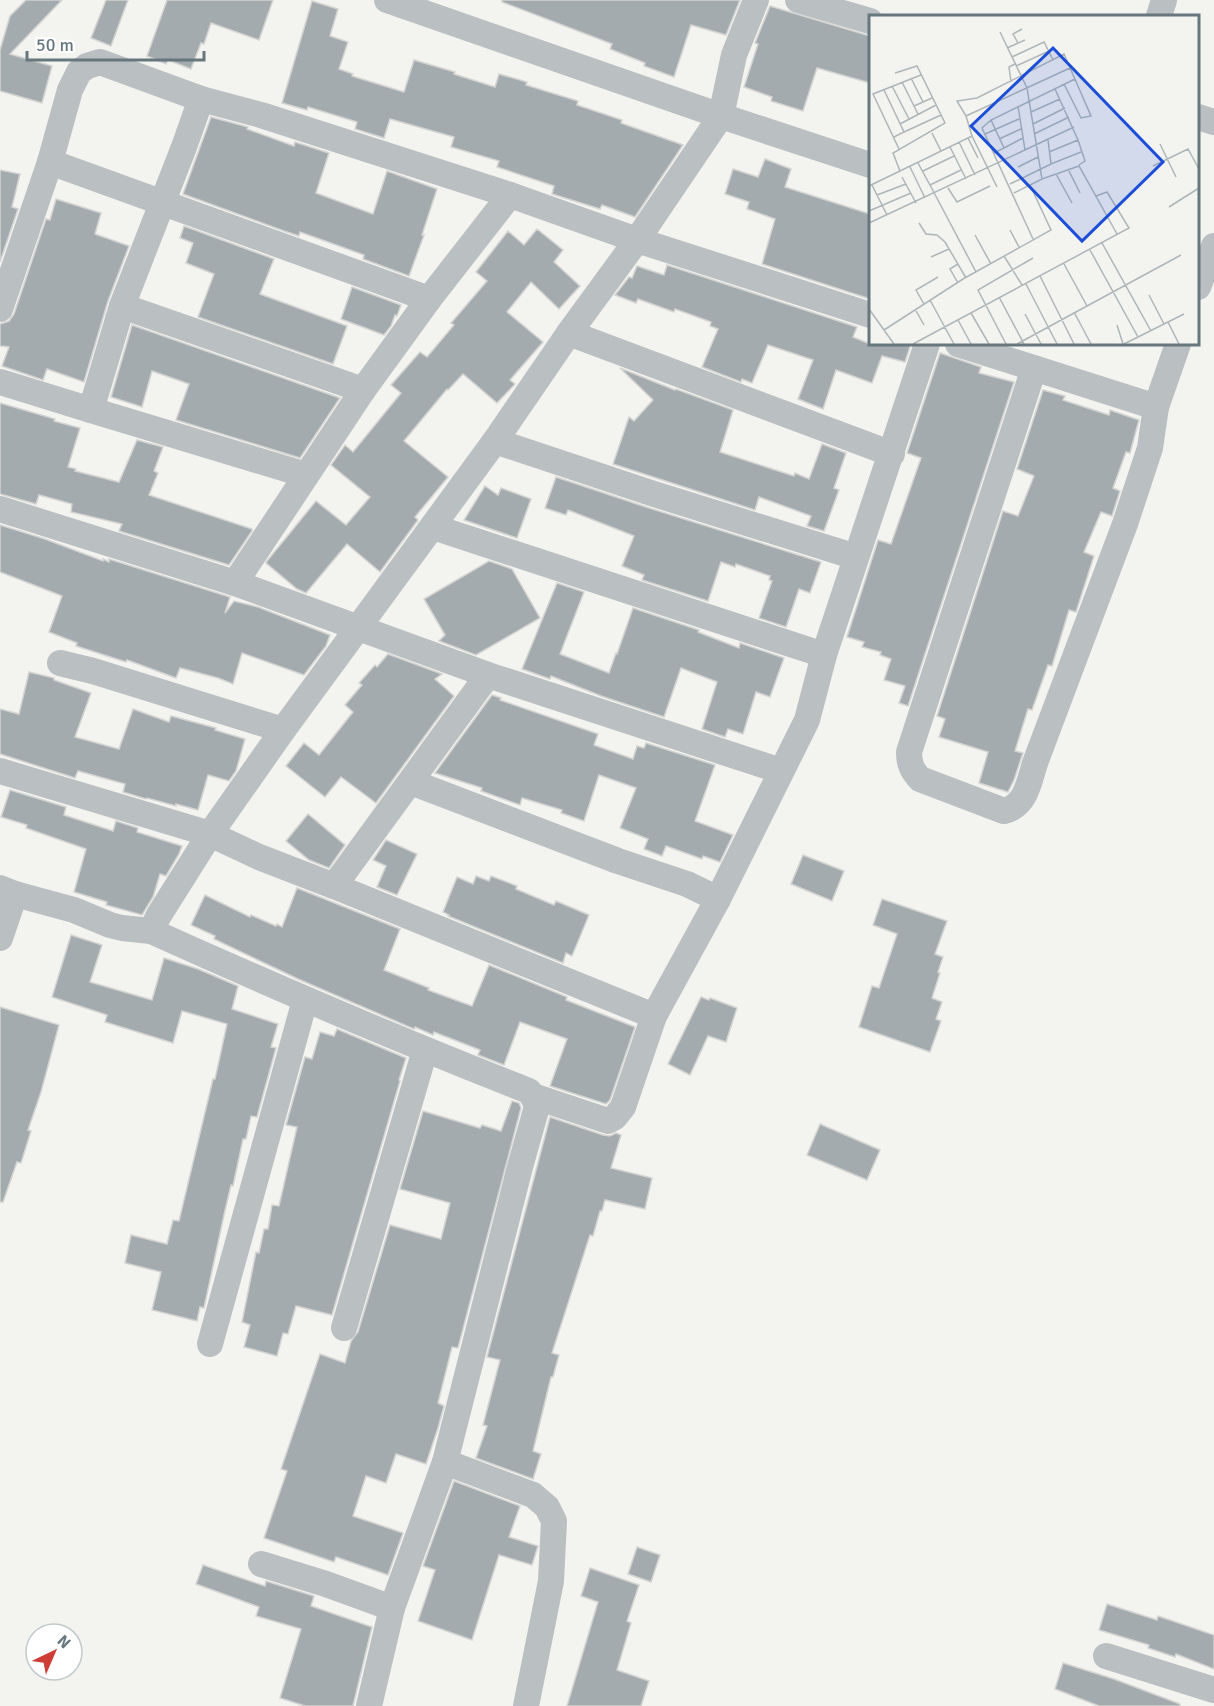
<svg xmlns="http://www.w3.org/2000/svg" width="1214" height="1706" font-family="Signika,sans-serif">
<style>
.building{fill:#a3abae;stroke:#d4d4d2;stroke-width:1.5}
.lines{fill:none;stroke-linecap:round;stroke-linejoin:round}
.minor{stroke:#babfc1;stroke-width:26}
.inset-road{fill:none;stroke:#aeb6b8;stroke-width:1.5}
.view{fill:#1d4ed8;fill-opacity:0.15;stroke:#1d4ed8;stroke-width:3}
.inset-edge{fill:none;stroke:#66777d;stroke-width:3}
</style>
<rect width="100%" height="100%" fill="#f3f3f0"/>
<g class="building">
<polygon points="26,0 62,0 10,54 52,66 42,103 0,91 0,50 10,16"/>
<polygon points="106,0 128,0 111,46 91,38"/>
<polygon points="167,0 273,0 259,40 211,23 204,44 201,43 191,69 168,60 166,64 147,56"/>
<polygon points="502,0 740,0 726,35 691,25 674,77 644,66 645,63 610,49 612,44 502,2"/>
<polygon points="312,1 338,9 330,36 348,42 339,69 353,74 352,76 404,92 414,60 455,72 454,74 495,87 499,74 527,82 526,85 578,101 577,105 622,120 621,123 683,145 635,217 602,205 600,209 552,194 554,186 497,167 499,161 451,147 454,137 390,119 384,138 355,129 357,122 308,107 307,110 282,103"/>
<polygon points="770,6 870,36 870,83 817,68 803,111 771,101 772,97 744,87 758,44 755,43"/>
<polygon points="211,117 248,127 247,129 294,146 295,142 329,153 316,193 373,214 387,171 437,189 422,235 424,235 409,276 363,259 364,255 300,232 299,236 284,231 183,194"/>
<polygon points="765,159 791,169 785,187 870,214 870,299 762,264 775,219 747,209 749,202 725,194 733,169 758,177"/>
<polygon points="0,170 20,174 12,207 18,209 0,262"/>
<polygon points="56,199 101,213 95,234 129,246 108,301 84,382 47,369 43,380 2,366 9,347 0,346 0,324 9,321 14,314 46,219 50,220"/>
<polygon points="184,226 274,259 260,294 347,326 333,364 198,317 214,274 186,263 193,243 180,238"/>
<polygon points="537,229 563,250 554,262 580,286 559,309 531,282 507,312 543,342 510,380 515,384 497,403 463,374 448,390 447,389 404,441 448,477 415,517 418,520 380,572 347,544 306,593 297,589 266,563 267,561 316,501 346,525 370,497 331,465 345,445 353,452 401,393 391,385 420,352 427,357 454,325 451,323 487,281 476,272 508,231 524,245"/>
<polygon points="667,265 857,327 853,337 870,344 911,344 905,362 882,356 872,383 836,370 823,409 798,399 813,360 768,345 752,383 742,379 741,382 702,367 718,329 710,326 711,322 675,309 674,312 638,299 636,303 615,295 629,277 632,278 637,266 664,275"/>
<polygon points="352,287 401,305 397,316 395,315 391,326 384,335 341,319"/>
<polygon points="132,325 340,398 300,458 176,420 189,384 152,371 142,407 111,397"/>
<polygon points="940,353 981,367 979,373 1014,382 908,706 899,703 905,686 884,680 891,659 880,655 881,652 862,647 864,642 847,637 878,540 891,544 921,458 907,453"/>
<polygon points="620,368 675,390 676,389 733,410 720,452 794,476 795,473 809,479 822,444 846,453 834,488 839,490 824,531 807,526 811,516 759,497 755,510 613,464 629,417 634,421 653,400"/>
<polygon points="1043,390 1065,396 1063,400 1109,415 1110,410 1139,420 1130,453 1126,452 1113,488 1120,491 1112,516 1101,512 1084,552 1094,556 1076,612 1069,610 1052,666 1048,665 1032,710 1028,709 1015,751 1023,753 1014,780 1008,792 979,783 988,752 939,737 945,719 937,716 1003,511 1018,516 1034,476 1017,469"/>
<polygon points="0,403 55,419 54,421 80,428 68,467 76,469 75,471 119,482 137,440 163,447 154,471 158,473 149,495 252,529 252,531 229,565 119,531 122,524 71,512 72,504 39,495 36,504 0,494"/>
<polygon points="556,477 646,507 821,562 810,593 799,589 786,627 759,618 772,581 769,580 770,576 736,564 735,567 721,562 708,601 642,580 644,575 622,566 634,536 568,510 566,515 545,508"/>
<polygon points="485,486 498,495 501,488 531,499 517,538 464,520"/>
<polygon points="0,525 45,539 103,561 103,559 109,562 109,559 230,597 225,613 234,601 258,607 330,635 326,646 304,675 242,653 233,684 218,678 180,668 176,678 127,660 126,662 76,646 77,643 49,632 62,596 0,572"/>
<polygon points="489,561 512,569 540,618 476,655 439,641 445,635 424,599"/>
<polygon points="557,583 584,592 560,654 609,673 616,653 617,654 633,608 699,630 698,632 739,648 740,643 784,658 770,697 756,692 743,734 728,729 725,737 702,729 717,682 681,668 664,717 601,696 551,676 550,679 522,669"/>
<polygon points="388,654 442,674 435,679 454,696 376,803 341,777 325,797 286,766 304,743 319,755 353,712 345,705 362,685 359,683 375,665 377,667"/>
<polygon points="29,672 54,678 54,680 91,693 75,737 119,749 133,709 169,722 171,716 216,728 215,730 245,739 236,771 229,781 208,775 198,810 176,804 176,806 147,798 146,799 123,792 125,784 78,771 75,778 0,754 0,709 19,714"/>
<polygon points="492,695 501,698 500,700 598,734 594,745 633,759 637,746 644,748 646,743 715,765 695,821 733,835 720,862 703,856 702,859 666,846 662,856 644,849 648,839 620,828 636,788 599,775 584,821 561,813 562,810 522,798 520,805 481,791 482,788 435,773"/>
<polygon points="10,790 66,807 64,815 113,831 116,821 138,828 137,832 182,846 179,854 166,876 160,874 153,897 142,915 106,905 107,902 74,892 86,849 26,828 27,825 1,817"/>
<polygon points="308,814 345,845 329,868 309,860 286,841"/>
<polygon points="386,840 417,854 397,895 377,887 386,866 373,860"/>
<polygon points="803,855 844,871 832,901 791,884"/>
<polygon points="476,876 489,881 491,876 517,886 516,889 554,905 556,901 589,915 572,956 566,953 563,963 448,916 449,915 443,912 457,877 473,884"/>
<polygon points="297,888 400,929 384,970 429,988 428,990 472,1006 489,965 567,997 566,1000 635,1027 610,1100 606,1104 550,1086 567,1039 520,1022 504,1065 478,1055 480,1050 434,1032 433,1035 415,1027 414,1029 298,979 214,939 215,936 191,925 205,895 250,917 251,915 276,926 277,924 282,927"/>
<polygon points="882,899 947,921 935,954 943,957 938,972 940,973 932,998 942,1002 936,1019 941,1021 930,1052 859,1027 872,986 879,988 897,934 873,925"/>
<polygon points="71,935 102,945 90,982 152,1000 164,958 198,969 238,986 232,1009 278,1024 271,1047 276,1048 257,1117 251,1116 246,1139 243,1139 233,1186 231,1185 224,1215 204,1308 200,1307 197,1321 152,1310 161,1272 125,1263 131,1235 167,1244 173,1220 179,1221 213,1079 215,1079 227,1024 182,1011 173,1043 105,1022 107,1015 52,997"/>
<polygon points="701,997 709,1000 710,998 737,1008 726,1042 708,1036 690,1075 668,1064"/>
<polygon points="0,1007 59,1025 41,1092 28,1130 31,1131 21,1163 17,1162 3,1202 0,1202"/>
<polygon points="337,1029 406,1058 399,1080 400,1081 332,1315 296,1306 288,1334 283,1333 277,1356 244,1347 250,1325 242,1322 256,1252 259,1253 264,1229 268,1229 272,1205 279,1206 297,1127 286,1125 305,1057 312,1059 320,1032 334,1036"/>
<polygon points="512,1101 519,1103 521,1108 458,1348 452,1347 438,1403 444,1406 438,1428 426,1464 396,1454 386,1483 366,1476 353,1516 403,1533 388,1575 336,1557 334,1562 264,1538 287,1471 281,1469 320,1354 345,1363 351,1341 358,1332 390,1225 441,1239 450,1203 400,1189 423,1111 480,1128 482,1125 501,1131"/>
<polygon points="550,1117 603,1135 610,1136 616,1133 621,1135 611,1168 652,1178 645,1209 605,1200 602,1211 600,1211 593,1236 590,1235 552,1353 559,1355 553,1377 551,1377 533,1451 541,1454 533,1479 476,1458 487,1426 483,1425 500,1360 487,1357"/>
<polygon points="820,1124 880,1150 867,1180 807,1155"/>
<polygon points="454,1481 520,1506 509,1537 538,1546 532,1565 499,1555 472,1640 418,1621 435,1570 423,1566"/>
<polygon points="637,1547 660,1555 651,1582 628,1574"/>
<polygon points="203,1565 265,1586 266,1581 314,1596 311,1606 372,1627 353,1706 305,1706 280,1698 301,1629 256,1616 259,1607 196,1584"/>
<polygon points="590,1568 639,1585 627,1621 631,1623 617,1670 649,1681 641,1706 567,1706 598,1602 581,1596"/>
<polygon points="1107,1604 1157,1620 1158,1616 1214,1635 1214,1669 1176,1654 1175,1657 1148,1648 1149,1645 1099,1630"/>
<polygon points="1063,1663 1114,1679 1180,1704 1180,1706 1099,1706 1055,1689"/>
</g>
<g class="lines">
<g class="minor">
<polyline points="387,0 721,116 870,165"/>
<polyline points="798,0 870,21"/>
<polyline points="1159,16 1164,0"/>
<polyline points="1198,117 1214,122"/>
<polyline points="50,162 429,299"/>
<polyline points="1198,287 1214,246"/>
<polyline points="122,306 363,390"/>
<polyline points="0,309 50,162 70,90 79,72 87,66 100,62 201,99"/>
<polyline points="569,333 892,454"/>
<polyline points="958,344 1156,407"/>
<path d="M 1034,368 L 909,752 C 909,764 912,770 920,779 L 1004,811 C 1026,806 1029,782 1035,763 L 1125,524 L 1150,448 L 1156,407 L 1178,344"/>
<polyline points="0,382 91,410 122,306 184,147 201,99 261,115 510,195 637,240 870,315"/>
<polyline points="91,410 306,475"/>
<polyline points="495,441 651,493 856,557"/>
<polyline points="0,509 235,583 488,675 781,771"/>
<polyline points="433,527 824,655"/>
<polyline points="235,583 363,390 429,299 510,195"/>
<polyline points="60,663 93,671 283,730"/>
<polyline points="488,675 334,886 654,1016"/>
<polyline points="0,771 210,834 259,857 334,886"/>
<polyline points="411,782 618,861 687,884 718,899 807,720 824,655 927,344"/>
<polyline points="0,888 15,894 74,910 110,925 122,928 151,931"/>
<polyline points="0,938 15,894"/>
<polyline points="533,1096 608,1121 615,1117 623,1107 654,1016 718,899"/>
<polyline points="344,1328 425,1050"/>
<polyline points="210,1344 305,1000"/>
<polyline points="445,1462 533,1495 547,1507 554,1521 551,1581 526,1706"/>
<polyline points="261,1564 326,1584 392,1608"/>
<polyline points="1106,1656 1214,1690"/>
<path d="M 369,1706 L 392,1608 L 445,1462 L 520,1167 L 536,1110 L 536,1102 L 529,1091 C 401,1041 275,987 151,931 L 159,915 L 210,834 L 283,730 L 495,441 L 569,333 L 637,240 L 721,116 L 734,55 L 756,0"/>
</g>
</g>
<g transform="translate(869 15)">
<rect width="330" height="330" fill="#f3f3f0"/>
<path class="inset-road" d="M 131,17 L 158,73 L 173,164 L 210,151 L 248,219M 149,28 L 144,19 L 153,14M 138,33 L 156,25M 143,42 L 175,27 L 184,45M 147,51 L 180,36M 26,58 L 48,51 L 76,108 L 24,138 L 31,156M 42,63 L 54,87M 33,67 L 49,99M 142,67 L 140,52 L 146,49M 23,71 L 40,104M 15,75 L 35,117 L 25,122M 45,91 L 63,83M 149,91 L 156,135M 162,97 L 191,84M 97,101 L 88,86 L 108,83 L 195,39 L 222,101 L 212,103 L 195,69M 122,105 L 113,113 L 164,224M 31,109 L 67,90M 164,109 L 196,93M 35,117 L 72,100M 63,118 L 72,136M 116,119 L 150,104M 165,119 L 200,102M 103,121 L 97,101 L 201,53M 99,123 L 109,143M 130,124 L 152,114M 179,125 L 182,149 L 212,137M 209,125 L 216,146 L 210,150M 90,127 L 106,160M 291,129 L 307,162M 81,132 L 97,164M 135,133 L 154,123M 30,134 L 4,79 L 52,60M 180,137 L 209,125 L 186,74M 125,138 L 135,133 L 122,105 L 206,64M 49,148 L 61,170 L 92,155M 284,151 L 319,134 L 330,154M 41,152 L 56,183M 149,152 L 169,142M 199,154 L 211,178M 54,156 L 85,141M 187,159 L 203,188M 33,162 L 47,188M 141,169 L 182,149M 3,170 L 18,200M 61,170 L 107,257M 0,171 L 103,121 L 128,172M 79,173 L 88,187 L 121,171M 145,178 L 173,164M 8,180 L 37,169M 300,192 L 330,173M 0,196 L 42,178M 0,208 L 205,112M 50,208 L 57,219 L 68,220 L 76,227 L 97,263M 141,215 L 150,232M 106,220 L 122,249M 233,228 L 282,316M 221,235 L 269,322M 135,241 L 153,270M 62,242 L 80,234M 195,249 L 218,291M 171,261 L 205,329M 89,268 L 81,254 L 89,249M 157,269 L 188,329M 280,280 L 295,309M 130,282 L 155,329M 61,285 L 85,329M 55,289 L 47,275 L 69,262M 0,294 L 25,329M 46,294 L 55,310M 205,297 L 222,329M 102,298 L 120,329M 156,299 L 172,329M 89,305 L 102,329M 299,307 L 310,329M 248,310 L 254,329M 15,315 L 94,264 L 182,215 L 161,170M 44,329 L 260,213 L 238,177 L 227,181M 137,329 L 109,275 L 164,243M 148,329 L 312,240M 255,329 L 315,299"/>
<path class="view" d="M 184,33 L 294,147 L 213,226 L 102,111 Z"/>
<rect width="330" height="330" class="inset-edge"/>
</g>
<g transform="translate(54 1652) rotate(44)"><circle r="28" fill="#ffffff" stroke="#c2c9cb" stroke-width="1.5"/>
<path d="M0-4.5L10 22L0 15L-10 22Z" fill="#cd3d36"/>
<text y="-9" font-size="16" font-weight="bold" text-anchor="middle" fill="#66777d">N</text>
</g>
<path d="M27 51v9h177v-9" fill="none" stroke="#66777d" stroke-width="3"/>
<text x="36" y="51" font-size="18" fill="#66777d" stroke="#ffffff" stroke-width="4.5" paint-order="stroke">50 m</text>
</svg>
